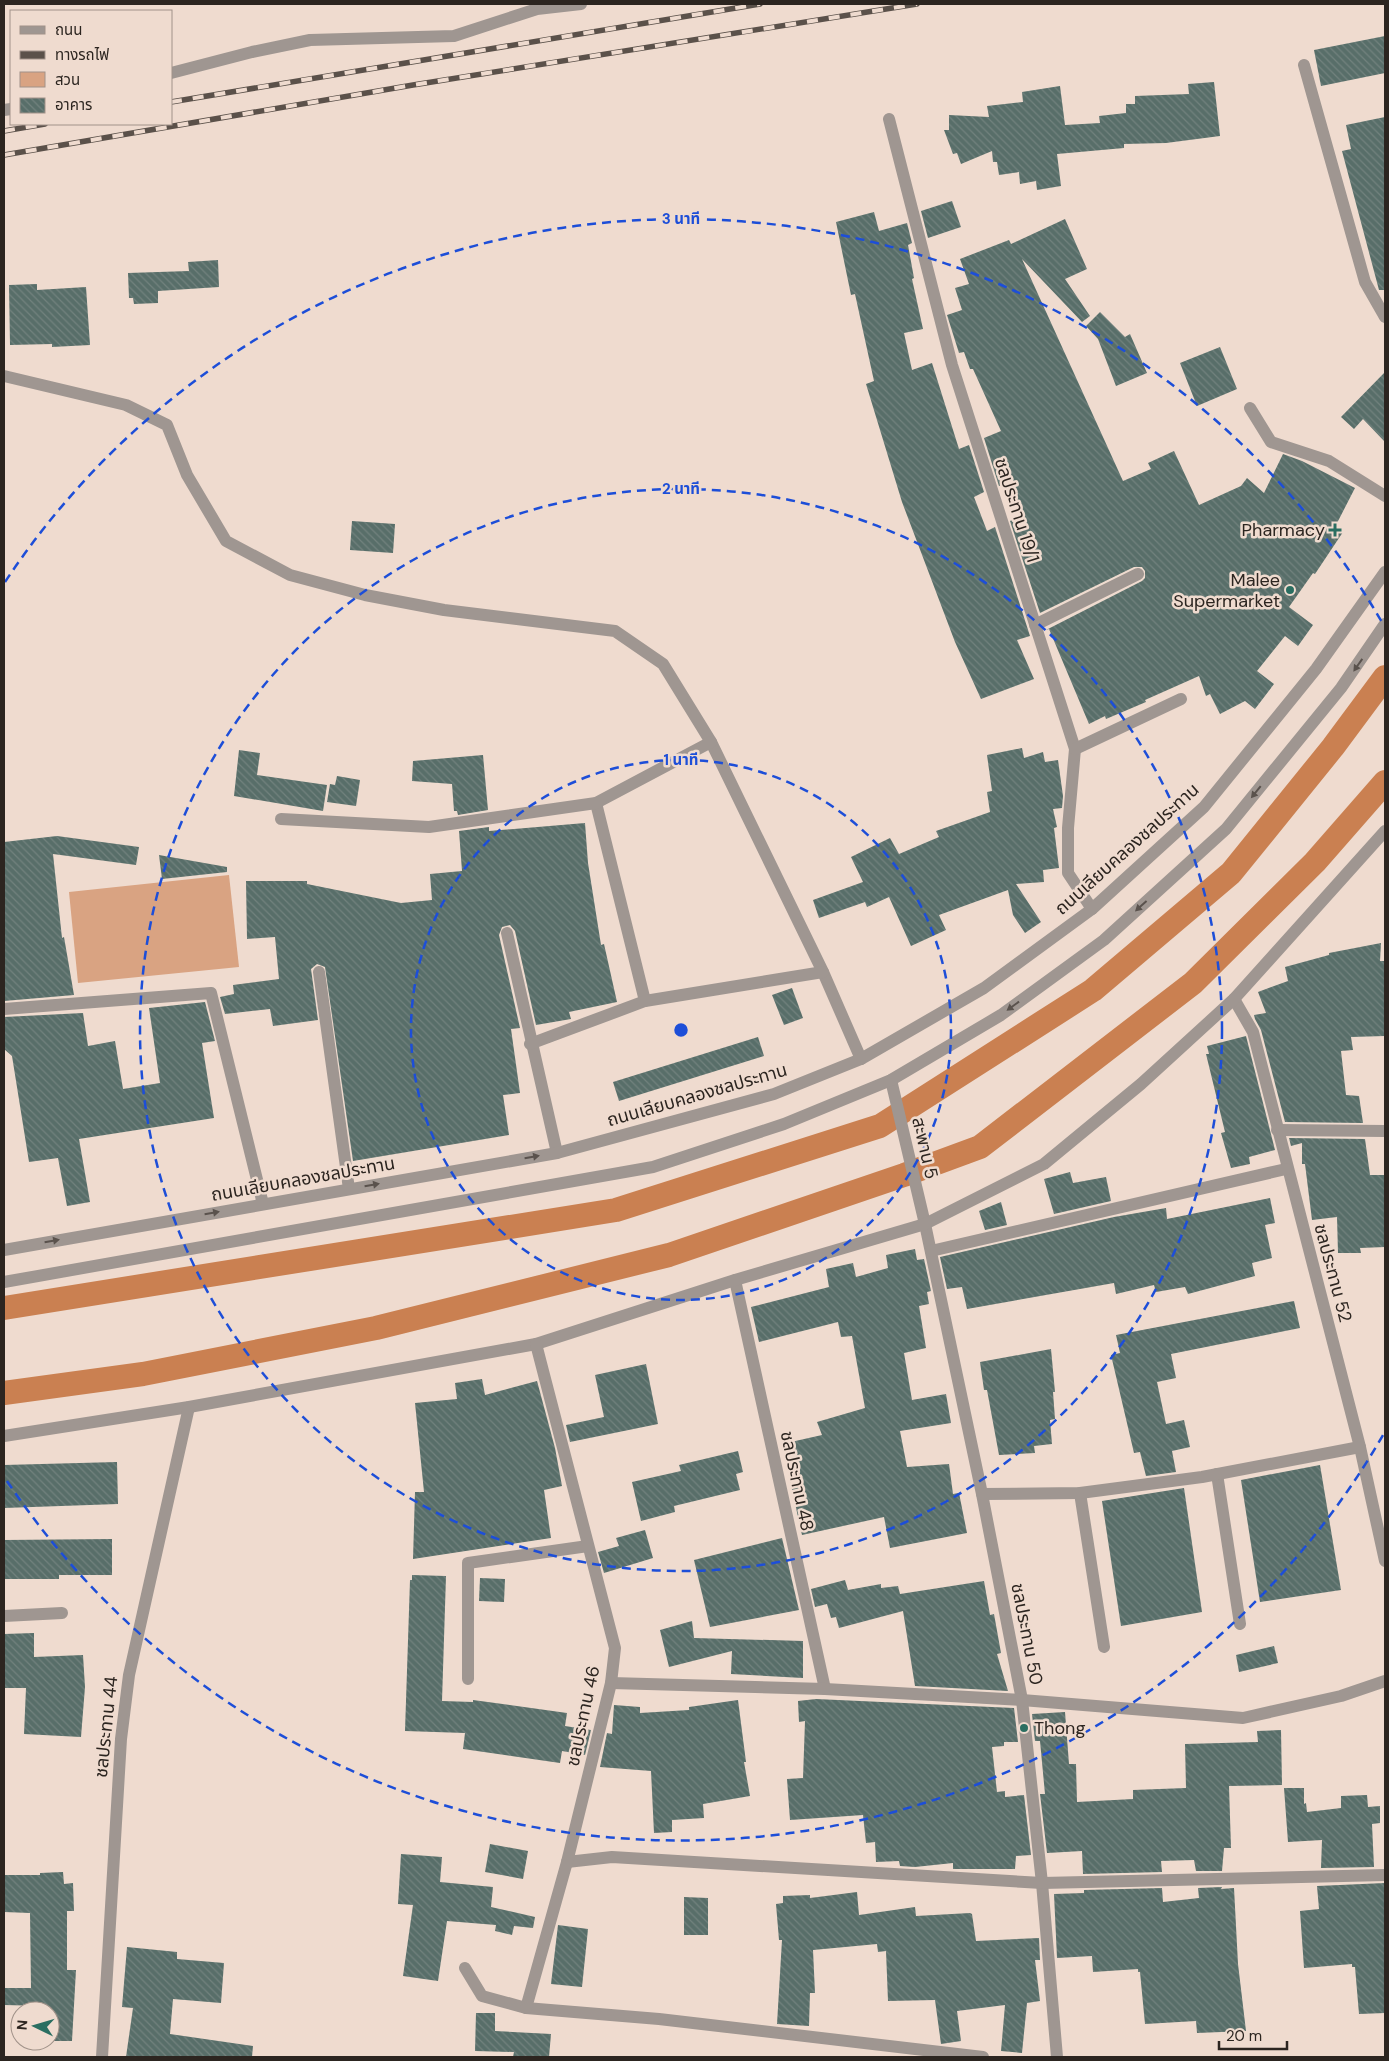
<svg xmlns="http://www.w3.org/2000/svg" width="1389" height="2061" font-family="'DM Sans','Noto Sans Thai',sans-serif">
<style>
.green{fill:#d9a382}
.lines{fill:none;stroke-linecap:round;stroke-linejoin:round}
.canal{stroke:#ca8051;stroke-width:24}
.building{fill:url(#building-back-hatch)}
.minor{stroke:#9f9691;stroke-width:12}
.rail-casing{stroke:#5b514a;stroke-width:5.5}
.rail{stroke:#efdbcf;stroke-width:4;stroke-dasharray:11;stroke-linecap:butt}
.oneway{fill:#5a524d}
.ring{fill:none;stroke:#1d4ed8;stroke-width:2.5;stroke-dasharray:9 6}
.poi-dot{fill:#2a6e61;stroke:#efdbcf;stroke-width:2}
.labels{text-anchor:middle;stroke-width:5;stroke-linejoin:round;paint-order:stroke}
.street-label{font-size:18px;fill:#2c2520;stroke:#efdbcf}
.poi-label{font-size:18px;fill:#2c2520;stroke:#efdbcf;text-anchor:end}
.centre{fill:#1d4ed8;stroke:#efdbcf;stroke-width:2.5}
.ring-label{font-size:15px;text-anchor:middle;font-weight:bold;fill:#1d4ed8;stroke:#efdbcf;stroke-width:5;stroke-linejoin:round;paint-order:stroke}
</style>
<defs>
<pattern id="building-back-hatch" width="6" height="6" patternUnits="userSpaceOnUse" patternTransform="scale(1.25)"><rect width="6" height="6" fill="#586e69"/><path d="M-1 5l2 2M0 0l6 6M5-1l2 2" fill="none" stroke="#72827e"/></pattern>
</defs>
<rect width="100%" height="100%" fill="#efdbcf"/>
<polygon class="green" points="229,875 239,967 78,983 69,892"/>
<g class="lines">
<g class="canal">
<polyline points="4,1308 616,1210 880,1126 1093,990 1231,873 1333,747 1385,677"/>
<polyline points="4,1393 143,1374 376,1328 669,1255 904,1175 980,1147 1193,983 1315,862 1385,782"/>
</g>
</g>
<g class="building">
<polygon points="1385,36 1385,73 1321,86 1314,50"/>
<polygon points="1214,82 1220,136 1166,143 1124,144 1124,148 1057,154 1061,186 1037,190 1036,181 1020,184 1019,172 999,175 997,162 993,162 992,151 961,164 957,153 953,154 944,130 949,130 949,115 989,117 987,106 1023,102 1022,92 1060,86 1065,125 1100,123 1099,116 1126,113 1126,104 1135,104 1135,96 1189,94 1188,84"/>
<polygon points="1385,117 1385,290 1379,290 1342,151 1351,149 1346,125"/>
<polygon points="952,201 961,227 928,238 921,211"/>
<polygon points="874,212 879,231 907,223 912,243 908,245 914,278 912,279 923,329 904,333 912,370 932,363 959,449 969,445 984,492 974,497 987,531 995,527 1030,636 1017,640 1034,679 981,699 955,642 902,502 866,384 874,381 855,294 851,295 836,222"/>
<polygon points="1065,219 1087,269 1065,279 1090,316 1082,322 1022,259 1123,481 1151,469 1148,463 1174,451 1199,505 1241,486 1247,478 1264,493 1283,454 1302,461 1355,488 1335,527 1343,532 1315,574 1313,573 1289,607 1313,625 1298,646 1285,636 1257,671 1274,684 1255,709 1245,701 1220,714 1210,694 1206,696 1199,676 1145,700 1146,702 1106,719 1105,716 1089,724 1049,629 1046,630 1142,581 1145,578 1145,571 1142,567 1134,567 1040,613 1010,521 1022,515 1008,483 999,486 984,438 1001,431 973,369 970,369 964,352 959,353 947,315 962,310 955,288 969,284 960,259 1009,240 1011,244"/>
<polygon points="218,260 219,287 158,291 158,303 134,304 133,298 129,298 128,273 189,271 188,262"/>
<polygon points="37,284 37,290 86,287 90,345 52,347 52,344 10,345 9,285"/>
<polygon points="1100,312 1125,337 1130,334 1147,373 1116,386 1098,339 1086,326"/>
<polygon points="1220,347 1237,389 1197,406 1180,363"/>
<polygon points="1385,372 1385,442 1363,419 1354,429 1341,417"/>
<polygon points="352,521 395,524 393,553 350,550"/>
<polygon points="1022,748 1024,758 1043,752 1045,762 1058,760 1063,796 1062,808 1053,809 1057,827 1054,828 1059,868 1043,870 1044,882 1016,884 1041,922 1025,933 1013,915 1008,890 939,915 946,930 911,946 889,897 867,907 865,902 819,918 813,900 863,882 851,857 890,838 899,854 939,837 936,831 990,812 987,792 992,791 987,755"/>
<polygon points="239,750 260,753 257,775 327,785 323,811 234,796"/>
<polygon points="483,755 488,810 458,815 457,811 454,811 452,784 412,781 413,761"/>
<polygon points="337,776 360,780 356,806 327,802 330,784 335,785"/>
<polygon points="585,823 588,863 601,945 604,944 617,1002 569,1012 571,1019 536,1025 515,931 510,925 502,927 499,935 520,1028 511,1029 520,1093 503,1095 509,1135 353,1161 325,967 317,964 311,969 318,1020 273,1026 270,1009 225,1014 220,997 234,994 233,985 279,979 275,937 247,939 246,881 307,881 307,884 401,903 432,900 430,874 462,871 459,831 489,827 489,831"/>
<polygon points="57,836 139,847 136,865 53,854 62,938 64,937 74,995 4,1001 4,842"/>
<polygon points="159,855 227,867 227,872 162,879"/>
<polygon points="1381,943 1380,961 1385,961 1385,1036 1351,1037 1353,1050 1341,1051 1346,1095 1359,1096 1363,1123 1285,1122 1261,1030 1255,1019 1254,1015 1266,1013 1258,992 1288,981 1285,967 1329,955 1329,953"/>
<polygon points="792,988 803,1018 784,1025 772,995"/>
<polygon points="205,1002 215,1041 202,1043 214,1118 79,1139 90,1202 67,1206 58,1158 29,1162 12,1056 4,1049 4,1017 83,1013 88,1046 115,1041 123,1089 160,1083 149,1008"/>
<polygon points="1246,1036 1275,1150 1249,1157 1250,1164 1231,1168 1221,1133 1225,1132 1206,1054 1209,1054 1207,1046"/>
<polygon points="758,1037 764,1056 619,1101 613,1082"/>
<polygon points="1289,1138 1365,1139 1370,1175 1385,1175 1385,1247 1360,1248 1361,1253 1338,1253 1337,1217 1312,1220 1305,1164 1302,1164 1302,1143 1291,1146"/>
<polygon points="1070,1172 1073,1183 1106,1177 1111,1201 1054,1214 1044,1179"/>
<polygon points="1270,1198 1275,1223 1265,1225 1272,1258 1252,1263 1255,1276 1188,1294 1185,1287 1156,1292 1154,1285 1116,1294 1114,1283 967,1309 962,1287 947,1289 940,1257 1114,1217 1166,1208 1167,1219"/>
<polygon points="1001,1202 1007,1225 985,1230 979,1211"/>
<polygon points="915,1249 917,1260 924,1259 931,1291 927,1292 929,1304 919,1306 926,1348 904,1353 912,1400 946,1394 951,1423 900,1431 907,1467 949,1464 953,1494 959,1493 967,1533 890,1548 884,1517 802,1535 782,1444 822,1435 817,1422 865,1408 852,1336 841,1337 838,1322 759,1342 751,1307 829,1287 826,1269 853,1263 856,1277 888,1268 886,1255"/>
<polygon points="1294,1301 1300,1328 1171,1354 1176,1378 1157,1382 1166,1424 1184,1420 1190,1447 1172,1451 1176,1472 1146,1476 1140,1452 1134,1453 1111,1355 1120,1353 1116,1335"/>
<polygon points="1051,1349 1055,1392 1053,1392 1055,1419 1050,1420 1052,1444 1034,1446 1035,1453 999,1455 987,1390 984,1390 980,1362"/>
<polygon points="646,1364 658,1424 570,1442 566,1425 604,1417 595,1375"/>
<polygon points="482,1379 485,1395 537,1381 555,1448 562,1486 544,1490 551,1538 413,1559 415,1492 424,1492 415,1403 457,1399 455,1383"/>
<polygon points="738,1451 743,1472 736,1474 740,1490 674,1506 675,1512 641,1521 632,1482 681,1471 679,1465"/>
<polygon points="117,1462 118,1504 4,1508 4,1465"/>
<polygon points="1320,1465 1341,1590 1260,1602 1241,1480"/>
<polygon points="1184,1488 1202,1612 1121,1626 1102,1501"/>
<polygon points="645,1530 653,1558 604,1573 598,1552 619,1546 616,1538"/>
<polygon points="782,1538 799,1610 710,1627 694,1560"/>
<polygon points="112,1539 112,1575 59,1575 59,1579 4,1579 4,1540"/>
<polygon points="412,1575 446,1576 442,1701 473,1702 473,1700 567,1713 565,1726 591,1730 585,1755 562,1751 560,1763 463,1749 465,1733 405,1731 410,1580 412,1580"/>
<polygon points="480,1578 505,1579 504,1602 479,1601"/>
<polygon points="845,1580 848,1590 881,1584 881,1588 898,1586 900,1594 984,1581 990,1615 994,1614 1001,1653 997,1654 1008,1691 915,1686 903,1611 839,1628 836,1617 831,1618 827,1604 815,1607 811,1589"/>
<polygon points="692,1621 694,1638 803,1641 803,1678 731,1674 732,1651 669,1667 660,1630"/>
<polygon points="34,1633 34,1657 83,1655 85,1687 81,1737 24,1734 26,1688 4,1688 4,1634"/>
<polygon points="1274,1646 1278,1663 1239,1672 1236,1655"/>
<polygon points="816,1699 1014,1708 1018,1742 1004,1742 1004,1746 992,1747 997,1792 1005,1791 1005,1797 1024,1795 1031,1855 1016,1856 1015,1869 953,1869 953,1863 915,1867 900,1866 899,1861 876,1862 875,1842 866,1843 863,1815 790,1820 787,1779 803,1778 805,1721 799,1722 798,1701"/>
<polygon points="738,1700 746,1762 744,1762 750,1796 703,1804 704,1818 672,1820 672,1832 654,1833 651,1771 600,1767 607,1733 612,1734 614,1705 640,1707 640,1713 689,1710 689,1707"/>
<polygon points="1065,1712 1069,1764 1076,1764 1077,1802 1133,1799 1133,1790 1186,1788 1185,1744 1258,1742 1257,1731 1281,1730 1282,1785 1229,1786 1231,1848 1224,1848 1222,1871 1196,1871 1194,1860 1161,1861 1162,1872 1083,1874 1082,1851 1047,1853 1040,1794 1045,1794 1040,1741 1035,1741 1032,1714"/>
<polygon points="1284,1788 1304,1788 1304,1804 1306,1803 1307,1812 1341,1808 1341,1796 1367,1795 1368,1807 1380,1806 1380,1823 1372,1824 1374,1867 1321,1868 1322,1840 1288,1842"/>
<polygon points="490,1844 528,1851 523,1879 485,1872"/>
<polygon points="401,1854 442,1857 440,1882 493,1887 491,1907 535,1917 533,1928 514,1926 512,1935 495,1931 496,1925 447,1921 438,1981 403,1976 413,1905 398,1904"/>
<polygon points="63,1872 64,1884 73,1883 74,1911 67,1911 67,1970 76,1970 72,2041 44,2041 50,2041 50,2011 45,2011 45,2006 4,2005 4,1988 31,1988 30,1913 4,1912 4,1875 40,1875 40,1873"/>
<polygon points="1385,1883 1385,2013 1359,2014 1355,1967 1352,1967 1352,1964 1304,1968 1300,1911 1319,1909 1317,1886"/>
<polygon points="1222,1887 1221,1889 1234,1888 1238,1964 1246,2031 1197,2033 1196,2021 1145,2024 1140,1972 1138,1972 1138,1969 1093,1972 1092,1956 1057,1958 1054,1894 1084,1893 1084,1890 1162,1888 1163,1902 1199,1898 1198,1888"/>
<polygon points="857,1892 859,1915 915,1907 916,1916 970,1913 972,1914 976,1941 1039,1938 1040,1960 1035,1960 1040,2001 1027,2003 1022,2053 1001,2051 1005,2005 957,2011 961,2041 941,2044 935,2000 888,2001 886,1951 878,1952 877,1944 813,1950 815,1993 810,1993 809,2026 777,2024 782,1940 779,1940 776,1904 783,1903 783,1896 810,1895 810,1898"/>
<polygon points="684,1897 708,1898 708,1935 684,1935"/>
<polygon points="558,1925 588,1929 582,1987 551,1984"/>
<polygon points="127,1947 177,1952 177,1959 224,1963 221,2003 173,1999 170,2034 253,2046 252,2057 126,2057 133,2008 122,2007"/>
<polygon points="476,2013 495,2013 495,2031 551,2034 549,2057 513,2057 514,2052 475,2051"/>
</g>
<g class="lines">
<g class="minor">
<polyline points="1304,65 1365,282 1385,317"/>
<polyline points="171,73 252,52 310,40 454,36 537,9 581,4"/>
<polyline points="4,110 11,109"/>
<polyline points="889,119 952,365 1075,749 1068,828 1068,873 1092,909"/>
<polyline points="4,376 126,405 167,425 187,475 226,541 290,575 365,595 444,610 615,631 663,664 711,742 823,972 861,1059"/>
<polyline points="1250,408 1271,442 1329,461 1385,496"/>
<polyline points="1035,625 1138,574"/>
<polyline points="1075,749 1181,699"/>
<polyline points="596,803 645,1001"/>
<polyline points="281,819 429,827 596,803 711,742"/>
<polyline points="507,933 557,1153"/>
<polyline points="319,972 349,1189"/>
<polyline points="1234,999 1253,1032 1360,1447 1385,1561"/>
<polyline points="4,1009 211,993 263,1204"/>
<polyline points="530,1044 645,1001 823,972"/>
<polyline points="891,1080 925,1224 982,1494 1022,1700 1042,1883 1057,2057"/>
<polyline points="1277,1130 1385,1131"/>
<polyline points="4,1250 557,1153 774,1094 861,1059 984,988 1092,909 1204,807 1316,669 1385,572"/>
<polyline points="931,1251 1286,1169"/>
<polyline points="735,1280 825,1689"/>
<polyline points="4,1282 653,1167 784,1124 891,1080 1001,1015 1104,940 1226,829 1341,688 1385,624"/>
<polyline points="4,1436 189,1407 536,1344 735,1280 925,1224 1044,1164 1141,1084 1234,999 1385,831"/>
<polyline points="1217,1474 1240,1624"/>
<polyline points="1080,1493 1104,1647"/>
<polyline points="982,1494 1080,1493 1202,1477 1360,1447"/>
<polyline points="4,1616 62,1613"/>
<polyline points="468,1679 468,1563 588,1546"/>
<polyline points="611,1683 825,1689 1022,1700 1243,1718 1341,1696 1385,1681"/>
<polyline points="567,1862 612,1857 1042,1883 1385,1875"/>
<polyline points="465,1968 482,1996 526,2008 659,2019 983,2057"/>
<polyline points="526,2008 567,1862 611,1683 615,1648 536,1344"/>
<polyline points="102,2057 121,1739 129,1675 189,1407"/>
</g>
<defs>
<g id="rail">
<polyline points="171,102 760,4"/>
<polyline points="4,131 45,124"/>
<polyline points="4,155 413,85 917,4"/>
</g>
</defs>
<use href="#rail" class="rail-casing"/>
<use href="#rail" class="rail"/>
</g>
<defs><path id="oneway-solid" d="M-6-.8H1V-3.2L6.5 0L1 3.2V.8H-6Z" transform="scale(1.25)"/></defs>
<g class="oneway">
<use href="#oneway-solid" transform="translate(1358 665) rotate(125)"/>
<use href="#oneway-solid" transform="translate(1256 792) rotate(129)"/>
<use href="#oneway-solid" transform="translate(1141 906) rotate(138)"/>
<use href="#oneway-solid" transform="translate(1013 1006) rotate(144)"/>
<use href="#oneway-solid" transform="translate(532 1157) rotate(-10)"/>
<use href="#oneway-solid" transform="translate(372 1185) rotate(-10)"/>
<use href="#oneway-solid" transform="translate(212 1213) rotate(-10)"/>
<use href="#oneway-solid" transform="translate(52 1241) rotate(-10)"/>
</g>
<g class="ring">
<circle cx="681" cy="1030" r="270"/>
<circle cx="681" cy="1030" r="541"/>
<path d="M1383 1435A811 811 0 0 1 5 1478M5 582A811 811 0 0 1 1383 624"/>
</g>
<g class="poi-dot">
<path d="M1332.5 522.5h5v5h5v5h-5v5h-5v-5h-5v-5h5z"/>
<circle cx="1290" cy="590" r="5"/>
<circle cx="1024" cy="1728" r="5"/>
</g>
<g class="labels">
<g class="street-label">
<text transform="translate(1017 510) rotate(72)" y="6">ชลประทาน 19/1</text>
<text transform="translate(1127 849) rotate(-42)" y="6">ถนนเลียบคลองชลประทาน</text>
<text transform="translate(697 1095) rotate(-16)" y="6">ถนนเลียบคลองชลประทาน</text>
<text transform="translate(925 1148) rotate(77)" y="6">สะพาน 5</text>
<text transform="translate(303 1179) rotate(-10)" y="6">ถนนเลียบคลองชลประทาน</text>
<text transform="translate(1333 1273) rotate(75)" y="6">ชลประทาน 52</text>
<text transform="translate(797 1481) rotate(78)" y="6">ชลประทาน 48</text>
<text transform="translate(1027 1634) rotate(79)" y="6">ชลประทาน 50</text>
<text transform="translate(583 1716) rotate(-78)" y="6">ชลประทาน 46</text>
<text transform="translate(106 1727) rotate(-84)" y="6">ชลประทาน 44</text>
</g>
<g class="poi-label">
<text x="1325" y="536">Pharmacy</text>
<text x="1280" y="586">Malee<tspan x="1280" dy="21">Supermarket</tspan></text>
<text x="1034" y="1734" text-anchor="start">Thong</text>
</g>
</g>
<circle cx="681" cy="1030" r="8" class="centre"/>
<g class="ring-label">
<text x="681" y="224">3 นาที</text>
<text x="681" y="494">2 นาที</text>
<text x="681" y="765">1 นาที</text>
</g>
<rect width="1389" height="2061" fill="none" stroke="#2c2520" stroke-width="10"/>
<rect x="10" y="10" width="162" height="115" fill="#efdbcf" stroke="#a19289"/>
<rect x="20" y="26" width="25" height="8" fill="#9f9691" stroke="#a19289"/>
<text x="55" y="35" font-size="15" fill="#2c2520">ถนน</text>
<rect x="20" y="51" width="25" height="8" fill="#5b514a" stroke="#a19289"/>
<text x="55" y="60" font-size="15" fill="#2c2520">ทางรถไฟ</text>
<rect x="20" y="72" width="25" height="15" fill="#d9a382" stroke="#a19289"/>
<text x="55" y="85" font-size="15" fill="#2c2520">สวน</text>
<rect x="20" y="98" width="25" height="15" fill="url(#building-back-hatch)" stroke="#a19289"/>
<text x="55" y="110" font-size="15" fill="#2c2520">อาคาร</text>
<g transform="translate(35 2026) rotate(275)"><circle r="24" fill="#efdbcf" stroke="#a19289"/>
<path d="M0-4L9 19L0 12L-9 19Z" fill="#2a6e61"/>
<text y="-8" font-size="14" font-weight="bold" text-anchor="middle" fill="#2c2520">N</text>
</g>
<path d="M1219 2041v8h68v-8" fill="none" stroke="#2c2520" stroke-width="2.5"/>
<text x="1226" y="2041" font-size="15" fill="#2c2520" stroke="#efdbcf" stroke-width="4" paint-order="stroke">20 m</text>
</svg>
